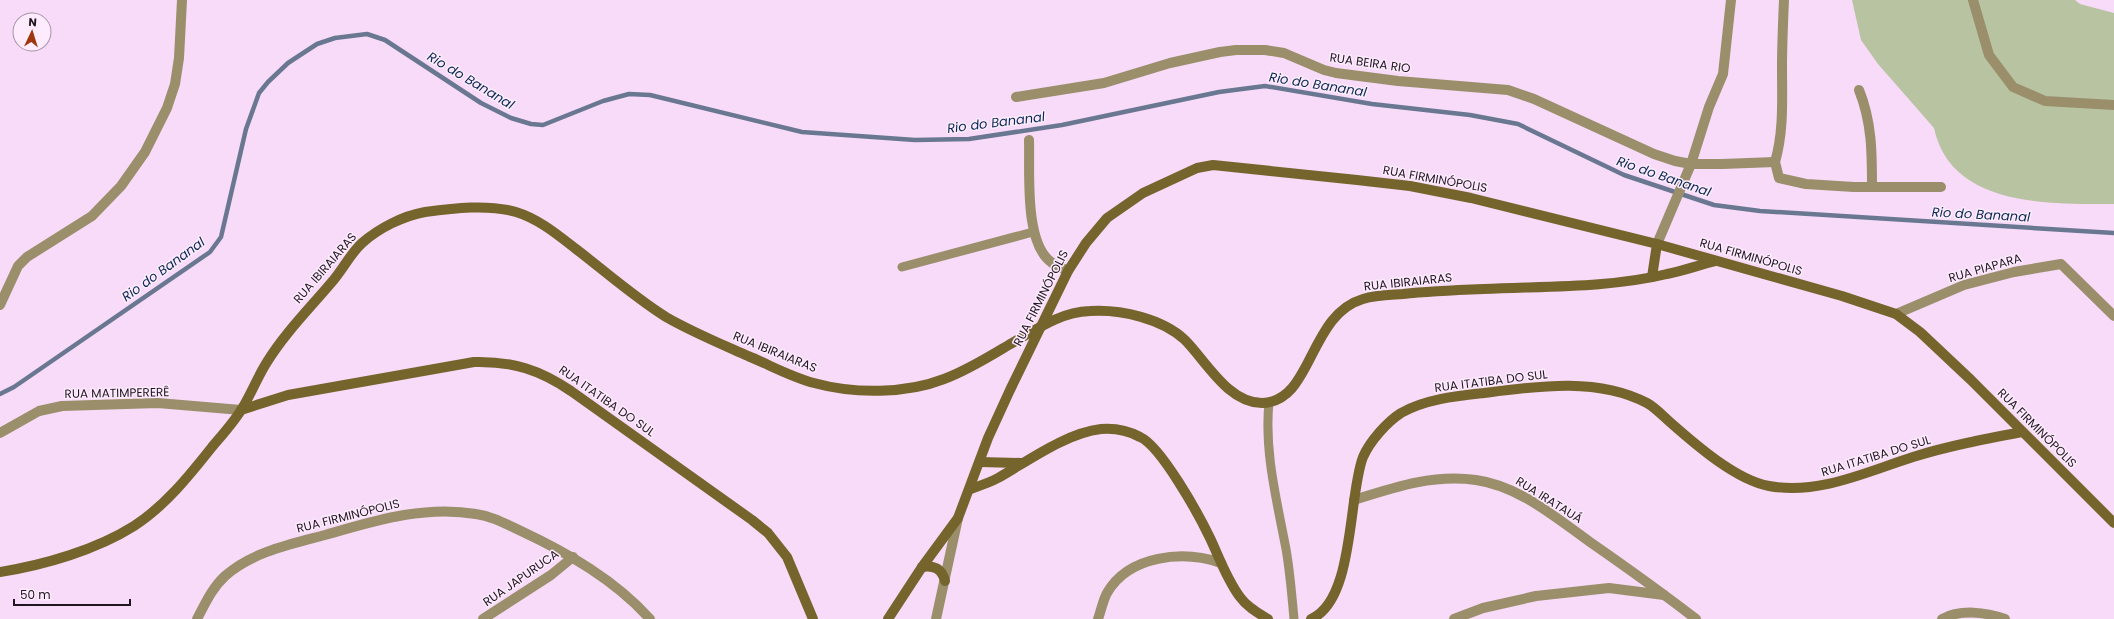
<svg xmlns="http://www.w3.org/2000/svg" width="2114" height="619" font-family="Poppins,sans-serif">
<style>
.green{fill:#b8c3a2}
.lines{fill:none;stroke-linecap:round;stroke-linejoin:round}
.stream{stroke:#6a7791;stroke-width:4.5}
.lane{stroke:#9a8e6b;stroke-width:9}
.street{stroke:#9a8e6b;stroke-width:10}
.secondary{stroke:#75642c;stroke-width:10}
.labels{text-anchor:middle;stroke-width:3;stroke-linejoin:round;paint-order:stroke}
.street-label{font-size:12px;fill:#201620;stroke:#feecfe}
.water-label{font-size:13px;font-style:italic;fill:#082953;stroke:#feecfe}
</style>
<rect width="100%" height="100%" fill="#f7dbf8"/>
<path class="green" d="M 1852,0 L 2075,0 L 2080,4 L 2114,13 L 2114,204 C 2051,204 1951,208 1934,128 L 1878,64 L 1861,40 Z"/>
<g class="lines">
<polyline class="stream" points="0,394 14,387 210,252 221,237 246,129 259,93 268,82 288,63 317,44 335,38 367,34 385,40 481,103 511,118 531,124 543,125 603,101 629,94 650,95 802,132 915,140 969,139 1062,125 1219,92 1265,86 1372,104 1470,115 1518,124 1624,175 1714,205 1760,211 2114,233"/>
<g class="lane">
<polyline points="902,267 1033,232"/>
<path d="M 1269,402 C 1264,452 1277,501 1286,549 C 1290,572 1292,596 1294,619"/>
</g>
<g class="street">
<polyline points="1973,0 1989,55 2013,87 2045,101 2114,105"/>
<path d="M 1859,90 C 1872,122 1872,153 1872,187"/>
<polyline points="1016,97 1104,83 1170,63 1220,52 1236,50 1265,50 1284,53 1324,70 1336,73 1398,81 1508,90 1534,99 1654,154 1675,161 1691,164 1722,164 1775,162"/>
<path d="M 1029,140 C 1030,172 1024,242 1051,262 C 1056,266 1062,268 1068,271"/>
<polyline points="1775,162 1779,178 1806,184 1854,187 1941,187"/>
<path d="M 1775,162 C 1784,131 1782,99 1782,67 C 1782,45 1783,23 1784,0"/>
<polyline points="1657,244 1691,164 1709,107 1723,74 1731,0"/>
<polyline points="0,305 18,266 27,257 92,216 121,186 145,152 167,108 175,84 179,58 182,0"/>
<polyline points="1896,314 1964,285 2014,272 2061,264 2114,316"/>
<polyline points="0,433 39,411 62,406 158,403 241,410"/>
<path d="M 1354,500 C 1395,487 1433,474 1476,480 C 1519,486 1555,517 1590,542 C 1626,567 1661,592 1696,619"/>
<path d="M 197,619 C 205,604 212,588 225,576 C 252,552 291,544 325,535 C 374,521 424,505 476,514 C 492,516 506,524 521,531 C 568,553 615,580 650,619"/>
<polyline points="483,619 551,575 573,557"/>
<polyline points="936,619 958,518"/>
<path d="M 1098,619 C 1101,611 1103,600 1107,593 C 1129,555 1183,550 1221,563"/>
<polyline points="1454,619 1483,608 1536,596 1609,588 1664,595"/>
<path d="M 1942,619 C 1960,609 1986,612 2005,619"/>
</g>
<g class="secondary">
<polyline points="1652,277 1657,244"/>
<path d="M 241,410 L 288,395 L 474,362 C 513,361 540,370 571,391 L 752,520 L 768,533 L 787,557 L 813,619"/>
<polyline points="980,462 1022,463"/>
<path d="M 970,489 C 979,486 989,483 998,478 C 1028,461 1066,433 1101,429 C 1114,428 1129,431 1140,437 C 1161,446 1199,515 1210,538 C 1219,557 1227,580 1240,597 C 1247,607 1258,613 1268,619"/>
<path d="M 922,567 C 934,565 942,569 945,581"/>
<path d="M 0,572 C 44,565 96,550 134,526 C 165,506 189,476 212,447 C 223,434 235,421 243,407 C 252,392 258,376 267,362 C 285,333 309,309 331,283 C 342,271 350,254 362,243 C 379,228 403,216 425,212 C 454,208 488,204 516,212 C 539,219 558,235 576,249 C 606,272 634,297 666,317 C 692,332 721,344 748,356 C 770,365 791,377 814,383 C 854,394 906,394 944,379 C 966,371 987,358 1007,346 C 1034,331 1059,312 1090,311 C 1121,309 1163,319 1185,340 C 1206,361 1228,403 1262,403 C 1313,402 1308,315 1363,299 C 1376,295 1390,295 1403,294 C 1430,291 1457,290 1484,289 C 1544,286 1609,288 1667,274 C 1683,271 1699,265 1716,261"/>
<polyline points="888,619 922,567 958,518 988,438 1010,390 1068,271 1086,243 1107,218 1143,193 1197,168 1213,165 1357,180 1410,186 1471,198 1657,244 1842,296 1896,314 1920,332 1971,380 2114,523"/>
<path d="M 1311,619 C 1355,600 1348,495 1363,457 C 1370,441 1387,422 1401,413 C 1426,399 1457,396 1484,393 C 1537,386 1598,377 1647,403 C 1656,408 1664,417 1671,423 C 1696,445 1736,480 1769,486 C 1819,495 1866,472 1913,457 C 1948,446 1985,439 2022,432"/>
</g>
</g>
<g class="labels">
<g class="street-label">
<text transform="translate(1370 63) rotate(8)" y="4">RUA BEIRA RIO</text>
<text transform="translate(1435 179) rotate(10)" y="4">RUA FIRMINÓPOLIS</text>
<text transform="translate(1751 257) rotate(16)" y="4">RUA FIRMINÓPOLIS</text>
<text transform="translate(325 268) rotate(-49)" y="4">RUA IBIRAIARAS</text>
<text transform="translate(1985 268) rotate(-16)" y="4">RUA PIAPARA</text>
<text transform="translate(1408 282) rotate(-6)" y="4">RUA IBIRAIARAS</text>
<text transform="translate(1041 298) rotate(-63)" y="4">RUA FIRMINÓPOLIS</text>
<text transform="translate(775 352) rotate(22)" y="4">RUA IBIRAIARAS</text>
<text transform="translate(1491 381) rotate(-7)" y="4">RUA ITATIBA DO SUL</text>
<text transform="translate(117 393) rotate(-1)" y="4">RUA MATIMPERERÊ</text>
<text transform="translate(607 401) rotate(35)" y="4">RUA ITATIBA DO SUL</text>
<text transform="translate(2037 428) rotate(45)" y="4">RUA FIRMINÓPOLIS</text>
<text transform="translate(1876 456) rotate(-17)" y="4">RUA ITATIBA DO SUL</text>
<text transform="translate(1549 500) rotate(32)" y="4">RUA IRATAUÁ</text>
<text transform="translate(348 516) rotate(-14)" y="4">RUA FIRMINÓPOLIS</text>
<text transform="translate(521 578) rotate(-35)" y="4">RUA JAPURUCA</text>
</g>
<g class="water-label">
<text transform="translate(471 80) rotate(31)" y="5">Rio do Bananal</text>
<text transform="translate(1318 84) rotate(9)" y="5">Rio do Bananal</text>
<text transform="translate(996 122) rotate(-7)" y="5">Rio do Bananal</text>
<text transform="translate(1664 176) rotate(19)" y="5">Rio do Bananal</text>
<text transform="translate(1981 214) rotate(3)" y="5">Rio do Bananal</text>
<text transform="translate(163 269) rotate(-36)" y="5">Rio do Bananal</text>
</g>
</g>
<g transform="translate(32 32) rotate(4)"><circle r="19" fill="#feecfe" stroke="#a596a5"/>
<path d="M0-3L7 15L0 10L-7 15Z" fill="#9d370e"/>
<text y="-6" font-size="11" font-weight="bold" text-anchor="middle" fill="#201620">N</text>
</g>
<path d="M14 599v6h116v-6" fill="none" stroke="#201620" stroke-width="2"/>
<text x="20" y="599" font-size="12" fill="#201620" stroke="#feecfe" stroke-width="3" paint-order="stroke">50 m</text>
</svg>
